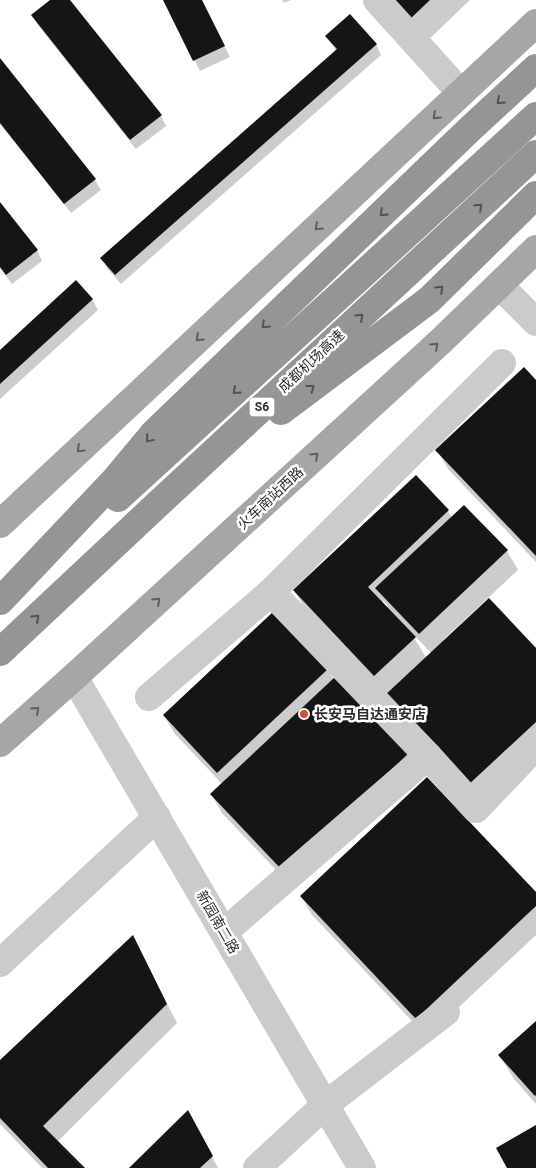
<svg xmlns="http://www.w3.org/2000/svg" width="536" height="1168" font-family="Roboto,'Noto Sans SC',sans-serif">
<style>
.shadow{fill:#0003;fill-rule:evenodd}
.building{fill:#151515}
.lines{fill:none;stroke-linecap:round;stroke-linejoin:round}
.minor{stroke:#cbcbcb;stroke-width:28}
.major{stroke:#a6a6a6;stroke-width:28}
.highway{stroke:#959595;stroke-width:28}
.oneway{stroke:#525252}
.oneway2{stroke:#5e5e5e}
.poi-dot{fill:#cf4c46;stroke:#fff;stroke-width:2}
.labels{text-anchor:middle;stroke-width:5;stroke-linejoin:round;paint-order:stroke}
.shield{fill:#fff;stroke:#6d6d6d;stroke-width:1}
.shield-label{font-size:12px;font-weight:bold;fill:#2e2e2e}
.street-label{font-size:14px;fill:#2e2e2e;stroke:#fff}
.poi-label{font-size:14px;font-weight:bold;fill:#2e2e2e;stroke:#fff;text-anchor:start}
</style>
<rect width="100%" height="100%" fill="#fff"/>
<g class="shadow">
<polygon points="52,0 69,0 161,116 166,126 136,149 38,25 32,15"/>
<polygon points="164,0 201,0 230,57 200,71"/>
<polygon points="282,0 291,0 284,3"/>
<polygon points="383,0 470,0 424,44"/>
<polygon points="327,37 376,44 381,55 121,284 107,268 102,258 336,51"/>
<polygon points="0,60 95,180 101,190 71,213 0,124"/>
<polygon points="0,204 37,250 42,261 12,284 0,268"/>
<polygon points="92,299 98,310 0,399 0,352"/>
<polygon points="536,382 536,562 448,469 437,450"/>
<path d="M 416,477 L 448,511 L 452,518 L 507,551 L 518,570 L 443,640 L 445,642 L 536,650 L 536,750 L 479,804 L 305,609 L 294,590 ZM 384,601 L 389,609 L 381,603 ZM 414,635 L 432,654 L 427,659 L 413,636 Z"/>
<polygon points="327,669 334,680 407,755 418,774 294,889 222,813 211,794 222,784 175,734 164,716"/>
<polygon points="536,893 536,935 427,1037 312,915 301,896"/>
<polygon points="133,937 177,1023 57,1142 83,1168 42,1168 0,1124 0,1062"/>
<polygon points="536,1022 536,1104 514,1079 499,1055"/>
<polygon points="198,1130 218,1168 130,1168"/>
</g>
<g class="building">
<polygon points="50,0 70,0 162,115 130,140 31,15"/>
<polygon points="163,0 202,0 225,46 193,61"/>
<polygon points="390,0 430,0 409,20"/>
<polygon points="350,14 377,44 115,275 100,258 337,49 325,36"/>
<polygon points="0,58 96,179 64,204 0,123"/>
<polygon points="0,202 38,250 6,275 0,267"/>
<polygon points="76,280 93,299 0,384 0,350"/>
<polygon points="524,367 536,380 536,556 435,450"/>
<polygon points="416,475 449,510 368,587 416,637 374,676 293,590"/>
<polygon points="464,505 508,550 419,634 375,588"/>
<polygon points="489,598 536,648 536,722 467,786 383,697"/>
<polygon points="274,611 328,669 217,773 163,715"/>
<polygon points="335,677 408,754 283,871 210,794"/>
<polygon points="427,777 536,892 536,906 416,1019 300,896"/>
<polygon points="133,935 167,1004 43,1126 85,1168 48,1168 0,1118 0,1060"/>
<polygon points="536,1021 536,1095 535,1096 498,1055"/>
<polygon points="188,1110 213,1156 200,1168 129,1168"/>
<polygon points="536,1125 536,1168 507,1168 496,1148"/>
</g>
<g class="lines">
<g class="minor">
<polyline points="377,0 461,93"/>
<polyline points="499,285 536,322"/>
<polyline points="74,677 362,1168"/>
<polyline points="149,697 271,592"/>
<polyline points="428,756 476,809 536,746"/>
<polyline points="224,932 428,756 271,592 502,363"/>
<polyline points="0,963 157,817"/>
<polyline points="257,1168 325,1105 446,1012"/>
</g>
<g class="major">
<polyline points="0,524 536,23"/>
<polyline points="0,743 74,677 441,341 536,249"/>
</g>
<g class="highway">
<polyline points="281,411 429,300 536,195"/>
<polyline points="118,498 536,116"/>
<polyline points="0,601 114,481 154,433 471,128 536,68"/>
<polyline points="0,652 160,502 536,154"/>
</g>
</g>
<defs><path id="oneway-chevron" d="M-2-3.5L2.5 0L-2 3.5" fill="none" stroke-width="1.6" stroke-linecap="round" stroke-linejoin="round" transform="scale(1.25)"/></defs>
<g class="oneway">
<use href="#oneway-chevron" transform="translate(500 101) rotate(137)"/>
<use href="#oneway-chevron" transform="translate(479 207) rotate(-43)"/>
<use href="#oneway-chevron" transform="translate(383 213) rotate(136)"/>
<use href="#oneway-chevron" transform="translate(440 289) rotate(-44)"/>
<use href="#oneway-chevron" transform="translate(360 317) rotate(-43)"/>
<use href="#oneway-chevron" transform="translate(265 325) rotate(136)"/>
<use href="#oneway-chevron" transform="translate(311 388) rotate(-37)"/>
<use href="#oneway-chevron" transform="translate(236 391) rotate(138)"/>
<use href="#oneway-chevron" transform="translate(149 439) rotate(130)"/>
<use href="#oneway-chevron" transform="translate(36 618) rotate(-43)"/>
</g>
<g class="oneway2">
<use href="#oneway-chevron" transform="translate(436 116) rotate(137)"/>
<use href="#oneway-chevron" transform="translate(318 227) rotate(137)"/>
<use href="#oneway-chevron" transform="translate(199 338) rotate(137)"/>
<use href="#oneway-chevron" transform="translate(435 346) rotate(-43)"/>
<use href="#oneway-chevron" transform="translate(80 449) rotate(137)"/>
<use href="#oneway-chevron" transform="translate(315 456) rotate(-43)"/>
<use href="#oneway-chevron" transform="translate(157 601) rotate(-43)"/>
<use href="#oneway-chevron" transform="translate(36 710) rotate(-42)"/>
</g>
<circle class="poi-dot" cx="304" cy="714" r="5"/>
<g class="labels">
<rect class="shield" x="249.5" y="397.5" width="25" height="19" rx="4"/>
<g class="shield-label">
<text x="262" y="411">S6</text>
</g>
<g class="street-label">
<text transform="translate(311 361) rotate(-43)" y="5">成都机场高速</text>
<text transform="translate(270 498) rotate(-43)" y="5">火车南站西路</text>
<text transform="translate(218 922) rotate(60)" y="5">新园南二路</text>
</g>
<g class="poi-label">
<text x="314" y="719">长安马自达通安店</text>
</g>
</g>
</svg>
